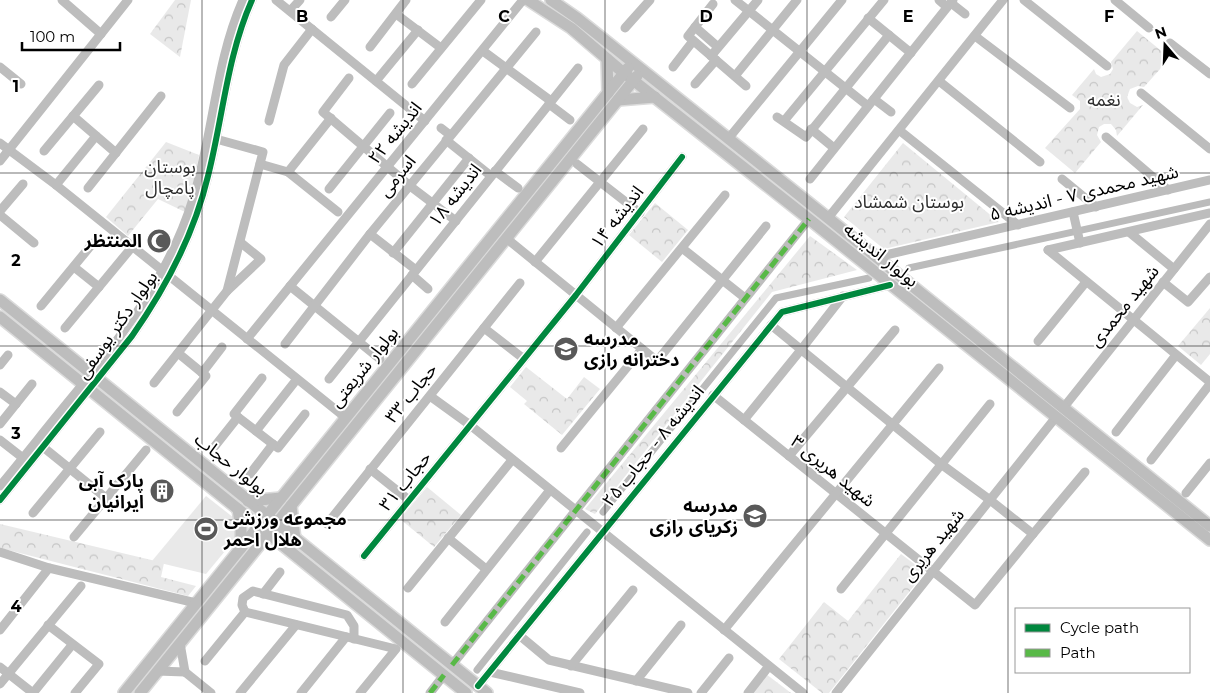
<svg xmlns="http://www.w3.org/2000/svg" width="1210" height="693" font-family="Montserrat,'Noto Sans Arabic',sans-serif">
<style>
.forest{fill:url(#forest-crowns)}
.garden{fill:#e9e9e9}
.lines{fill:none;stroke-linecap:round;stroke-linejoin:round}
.canal{stroke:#bbb;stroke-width:7}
.major-casing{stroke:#dbdbdb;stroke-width:14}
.minor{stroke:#bdbdbd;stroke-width:9}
.major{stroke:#bdbdbd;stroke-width:11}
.quiet{stroke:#58b947;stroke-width:5;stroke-dasharray:10 5;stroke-linecap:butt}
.cycleway-casing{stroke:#fff;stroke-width:9}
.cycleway{stroke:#00873e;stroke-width:6}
.grid{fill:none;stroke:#000;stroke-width:1;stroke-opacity:0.55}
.labels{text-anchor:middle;stroke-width:4;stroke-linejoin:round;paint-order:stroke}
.park-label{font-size:18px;fill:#2e2e2e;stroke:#fff}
.street-label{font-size:18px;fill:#000;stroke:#fff}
.poi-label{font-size:18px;font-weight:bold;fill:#000;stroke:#fff;text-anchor:end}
.grid-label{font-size:16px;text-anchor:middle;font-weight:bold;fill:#000;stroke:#fff;stroke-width:4;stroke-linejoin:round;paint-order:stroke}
</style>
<defs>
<pattern id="forest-crowns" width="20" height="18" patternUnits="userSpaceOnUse" patternTransform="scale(1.25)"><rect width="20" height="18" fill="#e9e9e9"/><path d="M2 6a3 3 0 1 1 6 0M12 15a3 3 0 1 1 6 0" fill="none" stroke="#c6c6c6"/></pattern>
</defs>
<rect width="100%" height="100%" fill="#fff"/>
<g class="forest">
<polygon points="175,0 191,0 180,57 150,34"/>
<polygon points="1137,31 1170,58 1144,87 1138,86 1130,89 1127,97 1130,103 1137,107 1143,105 1117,136 1116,130 1111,124 1104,124 1099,127 1097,135 1101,142 1075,173 1045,148 1080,109 1080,101 1072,95 1094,69 1096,74 1101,77 1110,74 1113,69 1111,62"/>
<polygon points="166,142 199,155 194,186 185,212 158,199 128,236 106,217"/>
<polygon points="903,143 999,222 884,249 844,217"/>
<polygon points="655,203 688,230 662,262 629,235"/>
<polygon points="810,236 857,270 772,292 595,514 585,509"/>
<polygon points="1210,308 1210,354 1201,365 1178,346"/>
<polygon points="526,367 567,399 584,377 600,389 562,435 524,404 527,401 510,387"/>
<polygon points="427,487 461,515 434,547 400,519"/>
<polygon points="0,524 164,563 161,577 196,586 188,596 4,549 0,547"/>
<polygon points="901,554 925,572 829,693 822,693 779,659 824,602 848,621"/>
<polygon points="766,674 791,693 752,693"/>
</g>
<polygon class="garden" points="206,496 234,518 235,539 206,574 152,561"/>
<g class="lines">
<g class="canal">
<polyline points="909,268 1210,202"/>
<polyline points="603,512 776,298 869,278"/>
<polyline points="477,670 587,532"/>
</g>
<defs>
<g id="major">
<polyline points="528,0 571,28 619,69 809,219 1210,540"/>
<polyline points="551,0 577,18 828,218 1210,526"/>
<polyline points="607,59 608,93"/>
<polyline points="618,100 655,97"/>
<polyline points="0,300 487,693"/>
<polyline points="0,317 466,693"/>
<polyline points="248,501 281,498"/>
<polyline points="291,506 295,539"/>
<polyline points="238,509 241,529 241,548"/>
<polyline points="124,693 628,68"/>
<polyline points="140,693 637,76"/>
</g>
</defs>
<use href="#major" class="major-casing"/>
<g class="minor">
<polyline points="62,0 101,34"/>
<polyline points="276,0 425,121"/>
<polyline points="735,0 868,106"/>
<polyline points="939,0 947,7"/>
<polyline points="1024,0 1107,66"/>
<polyline points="1115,0 1149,28"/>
<polyline points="951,3 965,14"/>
<polyline points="713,4 688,36 746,86"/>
<polyline points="290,11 300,0"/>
<polyline points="396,14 441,48"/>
<polyline points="331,17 345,0"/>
<polyline points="868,18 911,53"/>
<polyline points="695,27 718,47"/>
<polyline points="625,28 650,0"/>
<polyline points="975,36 1070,108"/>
<polyline points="1170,43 1210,74"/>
<polyline points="370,47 406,0"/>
<polyline points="483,51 551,101"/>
<polyline points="711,56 758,0"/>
<polyline points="0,67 21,84"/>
<polyline points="673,67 693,41"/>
<polyline points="735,76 797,0"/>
<polyline points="349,78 323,112 410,186 456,221"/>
<polyline points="376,81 418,30"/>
<polyline points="939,81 1040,162"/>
<polyline points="412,84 481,0"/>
<polyline points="695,84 716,60"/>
<polyline points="1141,93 1210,149"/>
<polyline points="874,99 891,112"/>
<polyline points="549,104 570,120"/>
<polyline points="73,116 116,153"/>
<polyline points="777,117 806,137 889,35"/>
<polyline points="269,121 284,65 312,29"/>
<polyline points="784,121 884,0"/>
<polyline points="441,128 450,135"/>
<polyline points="811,129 834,148"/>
<polyline points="899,130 1018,225"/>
<polyline points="1106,137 1168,190"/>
<polyline points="728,139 842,0"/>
<polyline points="446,140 491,176"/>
<polyline points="0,143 56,185 346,418"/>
<polyline points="44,151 99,85"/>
<polyline points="0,161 128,0"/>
<polyline points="260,164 288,172 338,212"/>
<polyline points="577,164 640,213"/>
<polyline points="495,171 518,188"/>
<polyline points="288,172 331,118"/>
<polyline points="810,179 953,0"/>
<polyline points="1062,179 1096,207"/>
<polyline points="56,185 96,136"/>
<polyline points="88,188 161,96"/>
<polyline points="329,189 390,113"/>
<polyline points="0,211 23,184"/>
<polyline points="1073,212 1080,243"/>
<polyline points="0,215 34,243"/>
<polyline points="828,218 1003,0"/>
<polyline points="1129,232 1174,269"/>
<polyline points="370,234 416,270"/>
<polyline points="506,238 657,361 766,226"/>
<polyline points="682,248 745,298"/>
<polyline points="1048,250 1210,382"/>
<polyline points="1048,250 1210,213"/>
<polyline points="393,253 469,158"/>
<polyline points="877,257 1210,180"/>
<polyline points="535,262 643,129"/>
<polyline points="74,267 99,287"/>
<polyline points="412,275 428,289"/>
<polyline points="1163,282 1188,302 1210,277"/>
<polyline points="290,286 380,359"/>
<polyline points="227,291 261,259 240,242"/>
<polyline points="41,306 93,243"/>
<polyline points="771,325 941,464 990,500 1033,534"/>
<polyline points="65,328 132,247"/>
<polyline points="484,328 524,359"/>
<polyline points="616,328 725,195"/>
<polyline points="247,339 523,0"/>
<polyline points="1038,341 1086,282"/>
<polyline points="285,344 370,234 536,32"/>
<polyline points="0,365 8,355"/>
<polyline points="202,373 222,347"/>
<polyline points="262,378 234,414 278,448 305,414"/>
<polyline points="329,379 578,68"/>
<polyline points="154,383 227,291 263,152 216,139"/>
<polyline points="0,392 16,404"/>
<polyline points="713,395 975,605 1033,534 1085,472"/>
<polyline points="430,396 470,425 803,693"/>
<polyline points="1064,407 1210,224"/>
<polyline points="177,412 206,376 178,353"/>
<polyline points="744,420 800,351 843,296"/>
<polyline points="0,424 32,384"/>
<polyline points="256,431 297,379"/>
<polyline points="1116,432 1176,355"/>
<polyline points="0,440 23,458"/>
<polyline points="215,446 238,417"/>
<polyline points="43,447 106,498"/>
<polyline points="561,448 642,349"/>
<polyline points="789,456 895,330"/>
<polyline points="1151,460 1210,384"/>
<polyline points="370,469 409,500"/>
<polyline points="250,474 273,444"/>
<path d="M 0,486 C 25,456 49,425 74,395 C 123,335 170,274 193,199 C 214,133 215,63 243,0"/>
<polyline points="1186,493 1210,463"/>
<path d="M 0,500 L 132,336 C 167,286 194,235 208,176 C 223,117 227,56 252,0"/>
<polyline points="33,513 100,432"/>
<polyline points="327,524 520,283"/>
<polyline points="74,537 146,450"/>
<polyline points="448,538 486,569"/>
<polyline points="0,552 49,568 196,603"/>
<polyline points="364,556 576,295 682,157"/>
<polyline points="408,588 512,460"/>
<polyline points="841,589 990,404"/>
<polyline points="263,594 280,572"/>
<polyline points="245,612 396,649 360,693"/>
<polyline points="245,612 242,605 243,598 253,591 347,615 354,626 354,639"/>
<polyline points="445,622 550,490"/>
<polyline points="48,625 99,664 75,693"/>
<polyline points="0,630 49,568"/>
<polyline points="724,630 939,368"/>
<polyline points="519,635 549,660 688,693"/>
<polyline points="180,643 185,672"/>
<polyline points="205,661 245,612"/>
<polyline points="452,665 809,219"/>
<polyline points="571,666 633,590"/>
<polyline points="0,667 33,693"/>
<polyline points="157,671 185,672"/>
<polyline points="185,672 211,693"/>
<polyline points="490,672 580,693"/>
<polyline points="636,681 681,625"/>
<polyline points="0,684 81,586"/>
<polyline points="478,686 782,312 890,285"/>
<polyline points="33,693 72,645"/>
<polyline points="240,693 296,625"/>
<polyline points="301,693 346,637"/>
<polyline points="430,693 444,675"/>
<polyline points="701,693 729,658"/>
<polyline points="748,693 769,666"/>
<polyline points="836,693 1056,417"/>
</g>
<use href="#major" class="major"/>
<g class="quiet">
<polyline points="452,665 809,219"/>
<polyline points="430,693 444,675"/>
</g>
<defs>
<g id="cycleway">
<path d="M 0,500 L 132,336 C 167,286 194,235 208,176 C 223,117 227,56 252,0"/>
<polyline points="364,556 576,295 682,157"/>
<polyline points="478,686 782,312 890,285"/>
</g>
</defs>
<use href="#cycleway" class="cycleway-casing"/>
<use href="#cycleway" class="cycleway"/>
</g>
<path class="grid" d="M 202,0 L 202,693M 403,0 L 403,693M 605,0 L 605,693M 807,0 L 807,693M 1008,0 L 1008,693M 0,173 L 1210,173M 0,346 L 1210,346M 0,520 L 1210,520"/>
<defs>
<symbol id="mosque-disc" viewBox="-11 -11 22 22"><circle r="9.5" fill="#595959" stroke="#fff"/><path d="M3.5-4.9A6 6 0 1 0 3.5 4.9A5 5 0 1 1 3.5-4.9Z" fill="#fff"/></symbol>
<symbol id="school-disc" viewBox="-11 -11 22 22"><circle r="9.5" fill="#595959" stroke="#fff"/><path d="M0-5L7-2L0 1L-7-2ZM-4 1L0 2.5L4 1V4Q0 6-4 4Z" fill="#fff"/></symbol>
<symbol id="building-disc" viewBox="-11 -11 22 22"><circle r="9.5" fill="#595959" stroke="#fff"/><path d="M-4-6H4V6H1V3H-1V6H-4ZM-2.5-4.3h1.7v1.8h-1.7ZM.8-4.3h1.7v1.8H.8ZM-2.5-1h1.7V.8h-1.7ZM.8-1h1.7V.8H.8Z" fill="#fff"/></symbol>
<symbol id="stadium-disc" viewBox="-11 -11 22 22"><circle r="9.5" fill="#595959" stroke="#fff"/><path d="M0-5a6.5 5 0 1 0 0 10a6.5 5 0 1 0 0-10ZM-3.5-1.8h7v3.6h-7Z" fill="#fff"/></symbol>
</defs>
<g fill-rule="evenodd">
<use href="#mosque-disc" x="145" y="227" width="28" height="28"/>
<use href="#school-disc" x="552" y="335" width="28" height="28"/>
<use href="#building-disc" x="148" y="477" width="28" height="28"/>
<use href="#school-disc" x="741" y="502" width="28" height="28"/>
<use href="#stadium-disc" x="192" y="515" width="28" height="28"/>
</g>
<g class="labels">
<g class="park-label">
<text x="1104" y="106">نغمه</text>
<text x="170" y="173">بوستان<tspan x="170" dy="21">پامچال</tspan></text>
<text x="909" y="208">بوستان شمشاد</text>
</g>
<g class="street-label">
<text transform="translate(395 133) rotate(-51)" y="6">اندیشه ۲۲</text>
<text transform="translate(397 176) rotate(-51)" y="6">اسرمی</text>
<text transform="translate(1084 193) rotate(-13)" y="6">شهید محمدی ۷ - اندیشه ۵</text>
<text transform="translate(455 195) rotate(-52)" y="6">اندیشه ۱۸</text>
<text transform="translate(617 217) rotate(-52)" y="6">اندیشه ۱۴</text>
<text transform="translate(881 255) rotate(39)" y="6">بولوار اندیشه</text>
<text transform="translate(1124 306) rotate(-51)" y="6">شهید محمدی</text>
<text transform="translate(117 325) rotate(-55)" y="6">بولوار دکتر یوسفی</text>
<text transform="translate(364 367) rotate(-51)" y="6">بولوار شریعتی</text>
<text transform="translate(411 393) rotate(-51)" y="6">حجاب ۳۳</text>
<text transform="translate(653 446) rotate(-51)" y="6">اندیشه ۸ - حجاب ۲۵</text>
<text transform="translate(231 464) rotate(39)" y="6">بولوار حجاب</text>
<text transform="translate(833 471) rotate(39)" y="6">شهید هریری ۳</text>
<text transform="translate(405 481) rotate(-51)" y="6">حجاب ۳۱</text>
<text transform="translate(933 545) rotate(-51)" y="6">شهید هریری</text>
</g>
<g class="poi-label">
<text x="142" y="247">المنتظر</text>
<text x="584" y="345" text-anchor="start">مدرسه<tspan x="584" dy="21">دخترانه رازی</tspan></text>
<text x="144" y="487">پارک آبی<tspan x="144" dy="21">ایرانیان</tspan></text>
<text x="738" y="512">مدرسه<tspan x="738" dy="21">زکریای رازی</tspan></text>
<text x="224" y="525" text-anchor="start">مجموعه ورزشی<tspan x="224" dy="21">هلال احمر</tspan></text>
</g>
</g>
<g class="grid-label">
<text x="302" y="22">B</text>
<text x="504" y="22">C</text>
<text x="706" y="22">D</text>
<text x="908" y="22">E</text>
<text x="1109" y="22">F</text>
<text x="16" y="92">1</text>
<text x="16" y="266">2</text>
<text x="16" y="439">3</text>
<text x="16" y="612">4</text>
</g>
<rect x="1015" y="608" width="175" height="65" fill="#ffffff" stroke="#999999"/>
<rect x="1025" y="624" width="25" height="8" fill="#00873e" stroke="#999999"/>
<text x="1060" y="633" font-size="15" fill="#000000">Cycle path</text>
<rect x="1025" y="649" width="25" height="8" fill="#58b947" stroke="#999999"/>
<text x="1060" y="658" font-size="15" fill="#000000">Path</text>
<g transform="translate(1165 45) rotate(341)" stroke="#ffffff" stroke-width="4" paint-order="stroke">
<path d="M0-4L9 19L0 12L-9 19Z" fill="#000000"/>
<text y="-8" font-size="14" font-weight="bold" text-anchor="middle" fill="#000000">N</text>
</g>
<path d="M22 42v8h98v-8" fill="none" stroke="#000000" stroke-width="2.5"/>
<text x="30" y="42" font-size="15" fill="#000000" stroke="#ffffff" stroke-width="4" paint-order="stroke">100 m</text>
</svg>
